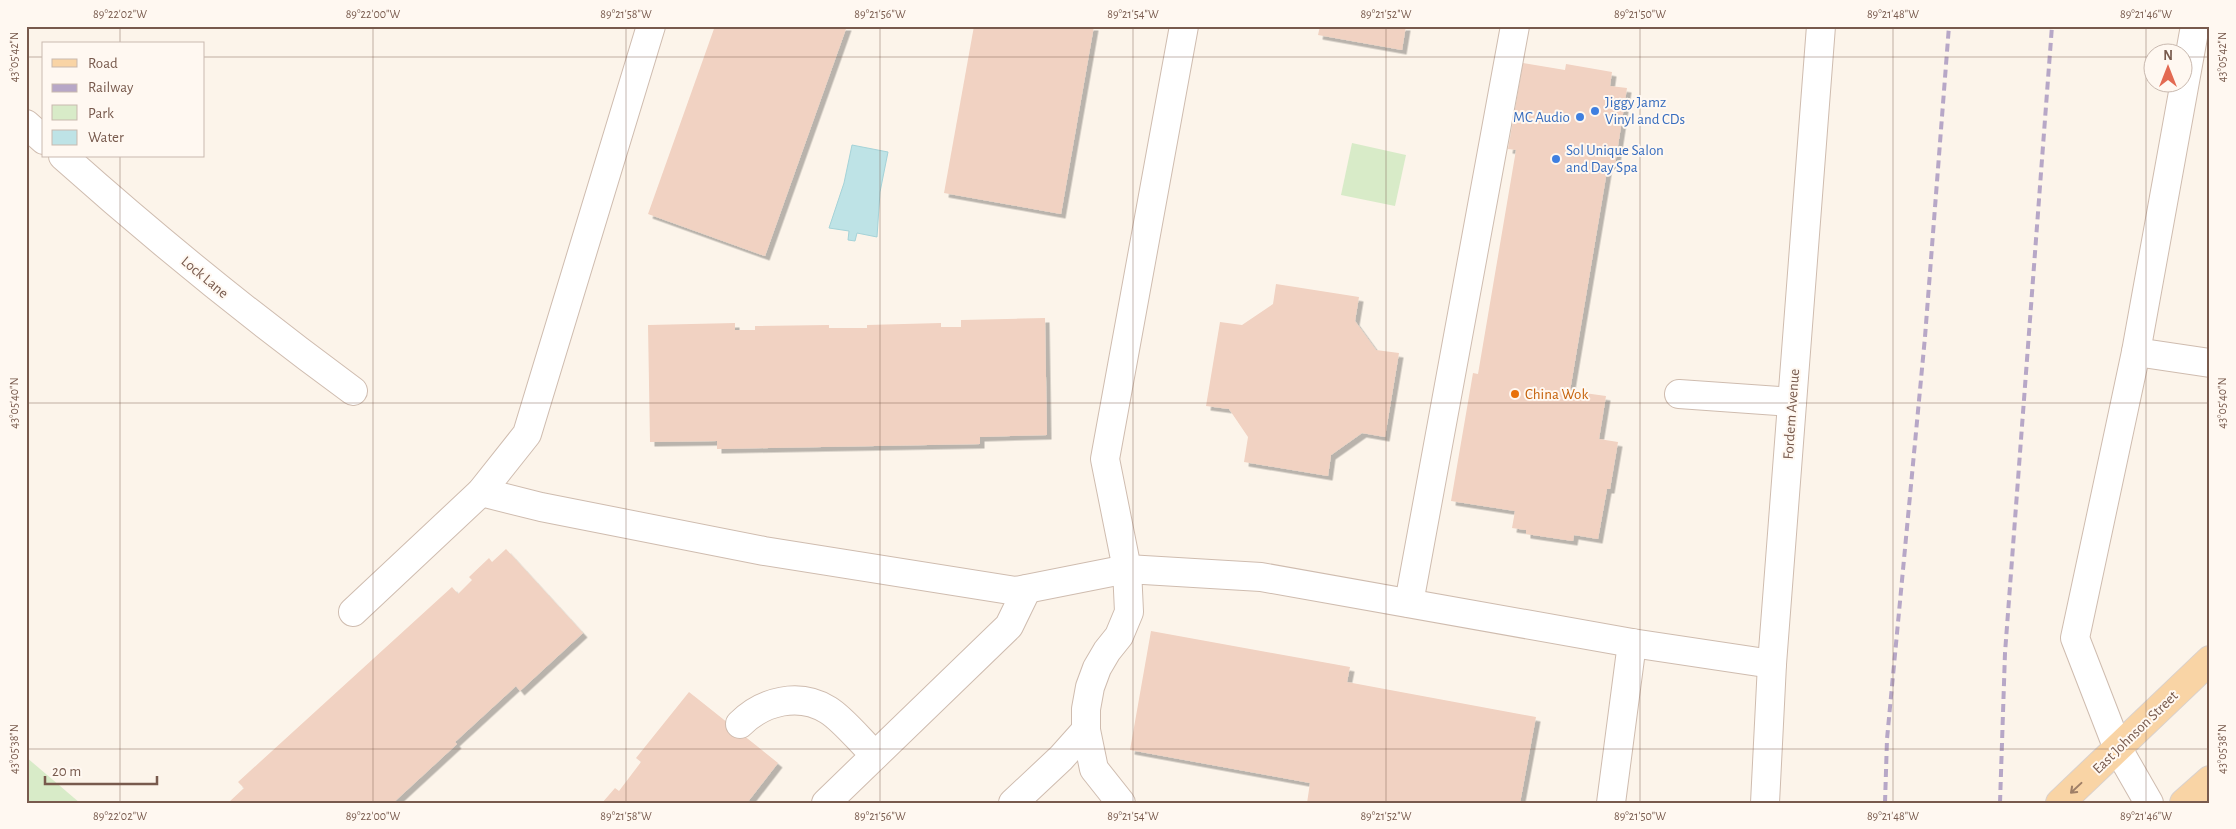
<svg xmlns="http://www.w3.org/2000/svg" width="2236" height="829" font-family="'Alegreya Sans',sans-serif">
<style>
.green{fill:#d8ebc8}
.water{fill:#bee3e6;stroke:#a5d3d8}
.building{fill:#f1d2c2;filter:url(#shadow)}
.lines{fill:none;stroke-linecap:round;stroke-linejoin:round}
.minor-casing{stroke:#cfbcaf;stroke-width:30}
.major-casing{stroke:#d9d1cd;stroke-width:30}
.minor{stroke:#fff;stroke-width:28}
.major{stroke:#f9d4a5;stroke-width:28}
.rail{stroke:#b7a7c7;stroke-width:4;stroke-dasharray:8 5;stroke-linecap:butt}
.oneway{stroke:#9f7f67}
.ticks{fill:none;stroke:#785a4d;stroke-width:1;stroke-opacity:0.45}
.shop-dot{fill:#3f7fe0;stroke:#fff8f1;stroke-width:2}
.food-dot{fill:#e8710a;stroke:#fff8f1;stroke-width:2}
.labels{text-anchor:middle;stroke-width:4;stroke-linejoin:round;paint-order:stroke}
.shop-label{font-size:15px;fill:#366cbe;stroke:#fff8f1;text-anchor:start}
.street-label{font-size:15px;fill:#785a4d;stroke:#fff8f1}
.food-label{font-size:15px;fill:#c56008;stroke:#fff8f1;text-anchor:start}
.neatline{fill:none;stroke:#785a4d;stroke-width:2}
.ticks-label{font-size:12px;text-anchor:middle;fill:#785a4d}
</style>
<defs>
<filter id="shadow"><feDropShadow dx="4.5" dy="4.5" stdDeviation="0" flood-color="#0004"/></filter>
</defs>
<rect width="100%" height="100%" fill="#fcf4ea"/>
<g class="green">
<polygon points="1352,143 1406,155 1395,206 1341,195"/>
<polygon points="26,757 80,803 26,803"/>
</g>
<polygon class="water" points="852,145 888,152 880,192 877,237 857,233 855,241 848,240 849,231 829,228 844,183"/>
<g class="building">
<polygon points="715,26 847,26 765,256 648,214"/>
<polygon points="974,26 1094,26 1061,214 944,193"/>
<polygon points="1320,26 1406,26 1402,50 1318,35"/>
<polygon points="1523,63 1565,70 1566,64 1612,72 1610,86 1627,88 1615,165 1608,165 1570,391 1606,396 1599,439 1618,442 1610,489 1607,489 1598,539 1574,535 1573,541 1526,534 1526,530 1512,528 1515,511 1451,501 1473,373 1478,374 1516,150 1508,149"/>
<polygon points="1276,284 1359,297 1355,321 1376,350 1399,353 1385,437 1362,433 1331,455 1328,476 1244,462 1248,437 1229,409 1206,406 1220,322 1242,325 1273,304"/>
<polygon points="1045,318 1047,435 980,437 980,444 717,449 717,441 650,442 648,325 735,323 735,330 755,330 755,326 829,325 829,328 867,328 867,325 941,323 941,327 961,327 961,320"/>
<polygon points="506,549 583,633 520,691 516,686 455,742 457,744 393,803 390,801 388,803 228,803 244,788 238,782 452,587 458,594 472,580 469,577 489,558 492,562"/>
<polygon points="1151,631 1350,667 1347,682 1536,717 1520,803 1307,803 1310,783 1130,750"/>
<polygon points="689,692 778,763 747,803 602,803 615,788 619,791 641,762 636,758"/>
</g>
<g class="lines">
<defs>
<g id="minor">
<polyline points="26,124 44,140"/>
<path d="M 63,156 C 156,239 252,317 353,391"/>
<polyline points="2136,352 2210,363"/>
<polyline points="1679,394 1792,402"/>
<polyline points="481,492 541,507 764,551 1016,591 1127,569 1261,577 1632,643 1772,664"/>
<polyline points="1409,603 1515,26"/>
<polyline points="353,612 481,492 527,434 651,26"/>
<path d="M 740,724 C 763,701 799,692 828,710 C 843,719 862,743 875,755"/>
<polyline points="1086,730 1094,769 1121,803"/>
<polyline points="826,803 1009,626 1027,589"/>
<polyline points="1013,803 1061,758 1086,730 1086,709 1090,687 1097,668 1107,651 1119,636 1129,612 1127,569 1105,459 1184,26"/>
<polyline points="1611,803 1632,643"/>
<polyline points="1765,803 1772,664 1821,26"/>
<polyline points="2149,803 2118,749 2075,638 2136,352 2195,26"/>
</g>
<g id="major">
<polyline points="2060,803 2210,660"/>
<polyline points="2184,803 2210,780"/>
</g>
</defs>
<use href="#minor" class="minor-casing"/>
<use href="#major" class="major-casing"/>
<use href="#minor" class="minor"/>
<use href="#major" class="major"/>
<g class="rail">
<polyline points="1885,803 1887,739 1925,337 1949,26"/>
<polyline points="2000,803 2005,653 2052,26"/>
</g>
</g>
<defs><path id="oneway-shaft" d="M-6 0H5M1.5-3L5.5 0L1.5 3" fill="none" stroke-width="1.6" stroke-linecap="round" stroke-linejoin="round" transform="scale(1.25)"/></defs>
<use class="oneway" href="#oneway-shaft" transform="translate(2076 788) rotate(137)"/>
<path class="ticks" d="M 120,26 L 120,44M 373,26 L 373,803M 626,26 L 626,803M 880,26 L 880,803M 1133,26 L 1133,803M 1386,26 L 1386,803M 1640,26 L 1640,803M 1893,26 L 1893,803M 2146,26 L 2146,803M 26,57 L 44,57M 204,57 L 2154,57M 2184,57 L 2210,57M 120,156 L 120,803M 26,403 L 2210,403M 26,749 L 2210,749"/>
<g class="shop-dot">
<circle cx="1595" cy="111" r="5"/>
<circle cx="1580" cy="117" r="5"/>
<circle cx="1556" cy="159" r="5"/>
</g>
<circle class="food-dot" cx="1515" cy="394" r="5"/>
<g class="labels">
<g class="shop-label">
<text x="1605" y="107">Jiggy Jamz<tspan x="1605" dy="17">Vinyl and CDs</tspan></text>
<text x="1570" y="122" text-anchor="end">MC Audio</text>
<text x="1566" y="155">Sol Unique Salon<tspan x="1566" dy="17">and Day Spa</tspan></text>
</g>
<g class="street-label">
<text transform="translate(205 277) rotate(40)" y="5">Lock Lane</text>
<text transform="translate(1791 414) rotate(-86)" y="5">Fordem Avenue</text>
<text transform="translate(2135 732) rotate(-44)" y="5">East Johnson Street</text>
</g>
<g class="food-label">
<text x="1525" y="399">China Wok</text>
</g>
</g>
<rect width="2236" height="829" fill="none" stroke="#fff8f1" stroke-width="55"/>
<rect x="42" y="42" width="162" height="115" fill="#fff8f1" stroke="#c9b9af"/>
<rect x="52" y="59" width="25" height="8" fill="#f9d4a5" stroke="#c9b9af"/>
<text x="88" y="68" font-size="15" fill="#785a4d">Road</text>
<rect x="52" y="84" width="25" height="8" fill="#b7a7c7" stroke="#c9b9af"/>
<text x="88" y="92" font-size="15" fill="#785a4d">Railway</text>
<rect x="52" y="105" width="25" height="15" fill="#d8ebc8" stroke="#c9b9af"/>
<text x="88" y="118" font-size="15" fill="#785a4d">Park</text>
<rect x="52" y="130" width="25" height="15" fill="#bee3e6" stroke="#c9b9af"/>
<text x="88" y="142" font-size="15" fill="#785a4d">Water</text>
<g transform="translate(2168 68)"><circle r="24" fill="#fff8f1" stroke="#c9b9af"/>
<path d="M0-4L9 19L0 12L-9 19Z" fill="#e36a52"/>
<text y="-8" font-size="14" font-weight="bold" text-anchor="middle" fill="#785a4d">N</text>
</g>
<path d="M45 776v8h112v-8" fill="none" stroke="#785a4d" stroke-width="2.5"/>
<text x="52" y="776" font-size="15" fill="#785a4d" stroke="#fff8f1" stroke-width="4" paint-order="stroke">20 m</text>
<rect x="28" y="28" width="2180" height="774" class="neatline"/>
<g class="ticks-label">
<text x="120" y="18">89°22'02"W</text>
<text x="373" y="18">89°22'00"W</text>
<text x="626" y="18">89°21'58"W</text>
<text x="880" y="18">89°21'56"W</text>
<text x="1133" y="18">89°21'54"W</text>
<text x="1386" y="18">89°21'52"W</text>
<text x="1640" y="18">89°21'50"W</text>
<text x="1893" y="18">89°21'48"W</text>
<text x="2146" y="18">89°21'46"W</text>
<text transform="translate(14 57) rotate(-90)" y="4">43°05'42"N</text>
<text transform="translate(2222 57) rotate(-90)" y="4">43°05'42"N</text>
<text transform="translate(14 403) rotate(-90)" y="4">43°05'40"N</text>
<text transform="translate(2222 403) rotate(-90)" y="4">43°05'40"N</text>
<text transform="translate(14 749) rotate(-90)" y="4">43°05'38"N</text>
<text transform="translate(2222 749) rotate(-90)" y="4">43°05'38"N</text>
<text x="120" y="820">89°22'02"W</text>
<text x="373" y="820">89°22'00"W</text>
<text x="626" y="820">89°21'58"W</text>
<text x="880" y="820">89°21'56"W</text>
<text x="1133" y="820">89°21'54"W</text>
<text x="1386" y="820">89°21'52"W</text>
<text x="1640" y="820">89°21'50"W</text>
<text x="1893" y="820">89°21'48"W</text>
<text x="2146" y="820">89°21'46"W</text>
</g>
</svg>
